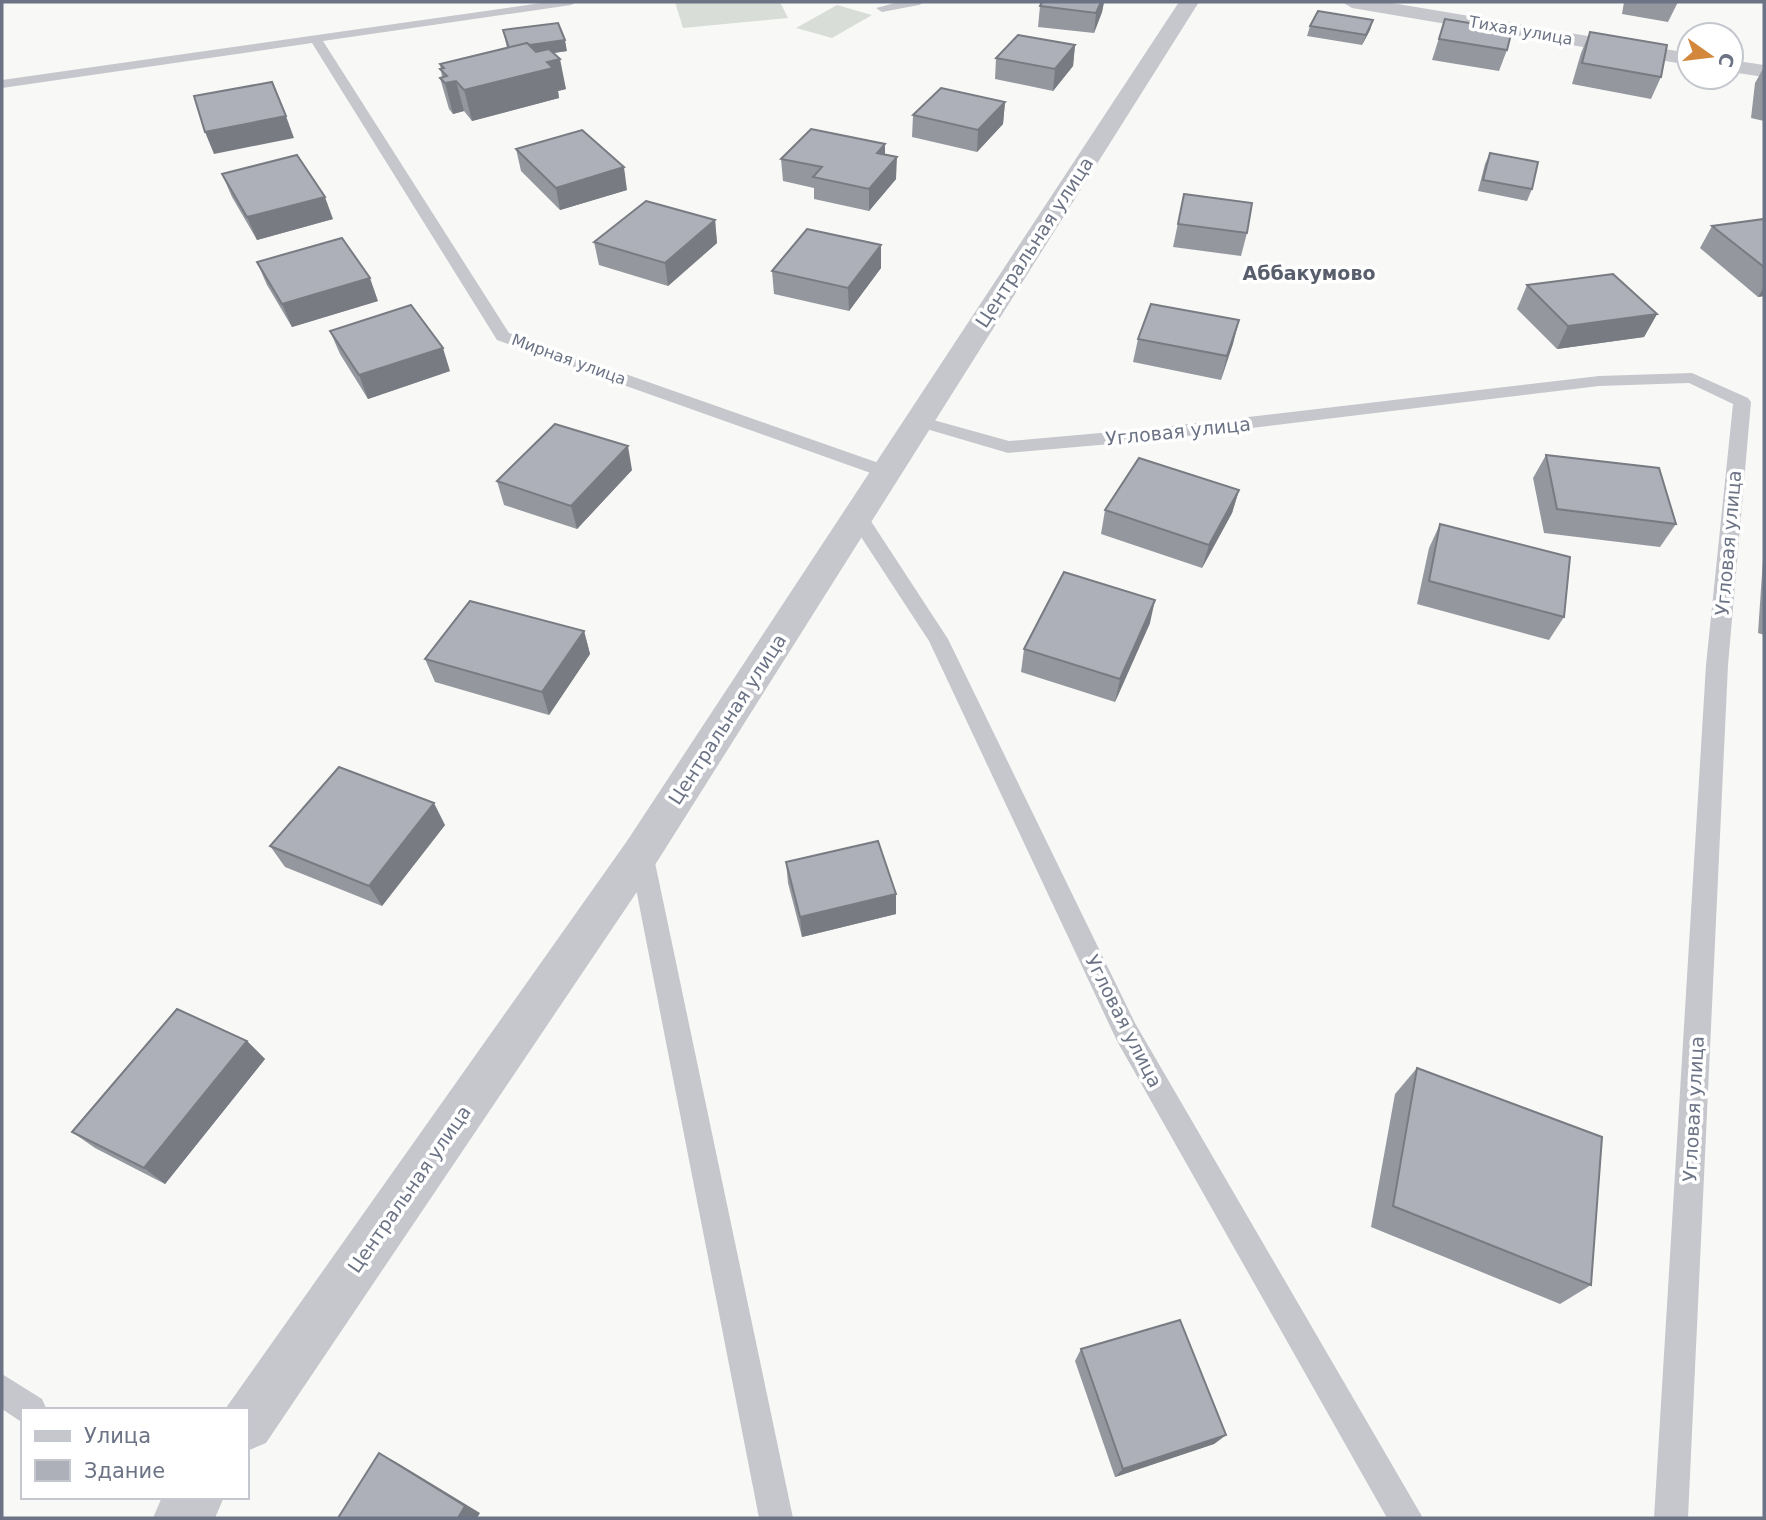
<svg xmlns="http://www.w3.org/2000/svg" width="1766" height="1520" font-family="'DejaVu Sans',sans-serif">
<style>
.green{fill:#d8ded7}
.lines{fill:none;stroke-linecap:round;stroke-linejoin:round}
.service{fill:#c5c7cc;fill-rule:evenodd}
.minor{fill:#c5c7cc;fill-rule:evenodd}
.wall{fill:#95979f}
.shaded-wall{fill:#797b82}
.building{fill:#adb0b9;stroke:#797b82;stroke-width:2}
.labels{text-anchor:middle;stroke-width:7;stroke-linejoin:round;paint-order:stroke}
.far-street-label{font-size:16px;fill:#6b7385;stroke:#fff}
.street-label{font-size:19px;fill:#6b7385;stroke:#fff}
.far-quarter-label{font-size:19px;font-weight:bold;fill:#585e6b;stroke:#fff}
</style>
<rect width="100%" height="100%" fill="#f8f9f7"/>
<g class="green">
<polygon points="675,2 780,2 788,18 683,28"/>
<polygon points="837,5 872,15 832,38 796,28"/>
</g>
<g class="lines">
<g class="service">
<polygon points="548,2 577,2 571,5 323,41 509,333 893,468 895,472 893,476 879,476 497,340 312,43 2,88 2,80"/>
<polygon points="899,2 925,2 919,5 882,12 876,8"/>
<polygon points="1692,373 1748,398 1751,402 1728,665 1688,1518 1654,1518 1706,665 1733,404 1689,383 1599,386 1145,441 1008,453 913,425 910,421 919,416 1009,441 1145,429 1599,376"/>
<polygon points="858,511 865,512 948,639 1135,1023 1423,1518 1387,1518 1117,1041 929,641 848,517 851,512"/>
<polygon points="641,843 650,846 653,853 793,1518 759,1518 629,853 632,846"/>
<polygon points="2,1374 42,1399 47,1410 23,1410 23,1423 2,1409"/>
</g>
<g class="minor">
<polygon points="1179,2 1199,2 655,865 266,1443 247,1451 247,1410 225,1410 228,1405 627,841"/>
<polygon points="1342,2 1386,2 1689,53 1689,65 1352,8"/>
<polygon points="1731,60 1764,65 1764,77 1731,72"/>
<polygon points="162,1497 224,1497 215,1518 153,1518"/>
</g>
</g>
<g class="wall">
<polygon points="1042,2 1104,2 1102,12 1094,33 1038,27 1040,6"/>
<polygon points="1624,2 1678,2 1668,22 1622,14"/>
<polygon points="1445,19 1507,50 1499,71 1432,60"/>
<polygon points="1373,20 1370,30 1362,45 1307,36 1310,26"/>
<polygon points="503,30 567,51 554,53 566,89 558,91 559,98 472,121 464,111 453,114 449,109 440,78 442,77 440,64 507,48"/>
<polygon points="1590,32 1661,77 1651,99 1572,84 1581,53"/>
<polygon points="1075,45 1073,66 1053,91 995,79 996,58"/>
<polygon points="1764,67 1764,121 1751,118 1755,83"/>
<polygon points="1005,102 1003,124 977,152 912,137 913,115"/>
<polygon points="885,144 885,155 896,179 869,211 814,199 814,188 783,181 781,159"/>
<polygon points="516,149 627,190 560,210 521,171"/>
<polygon points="1490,153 1532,189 1527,201 1478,191 1485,164"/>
<polygon points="222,174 333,219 257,240 232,197"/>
<polygon points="1184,194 1247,233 1241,256 1173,247"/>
<polygon points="1764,219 1764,296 1758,297 1700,248 1712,226"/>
<polygon points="715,220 717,243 668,286 599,265 594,242"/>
<polygon points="881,245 881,268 849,311 774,294 772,271"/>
<polygon points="257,262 378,301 292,327 267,285"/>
<polygon points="1527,285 1657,314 1644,337 1557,349 1517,309"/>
<polygon points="1239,320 1221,380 1133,362 1138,339"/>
<polygon points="330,331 450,371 368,399 340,354"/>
<polygon points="1546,455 1676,524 1660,547 1544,533 1533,478"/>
<polygon points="632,470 577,529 504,505 497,481"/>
<polygon points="1239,490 1232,513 1202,568 1101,534 1105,510"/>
<polygon points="1440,524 1564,617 1549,640 1417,604 1429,548"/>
<polygon points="1764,557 1764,635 1758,633 1763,559"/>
<polygon points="1150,623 1115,702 1021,672 1024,649"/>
<polygon points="584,631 590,654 549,715 435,682 425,659"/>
<polygon points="445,825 382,906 285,867 270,846"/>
<polygon points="786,862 896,894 896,914 802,937 788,883"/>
<polygon points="247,1041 265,1059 165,1184 95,1148 72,1132"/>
<polygon points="1417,1068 1591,1285 1560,1304 1371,1227 1395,1094"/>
<polygon points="1081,1349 1226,1435 1214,1444 1115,1477 1075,1361"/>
</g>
<g class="shaded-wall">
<polygon points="1101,2 1104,2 1102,12 1094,33 1096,13"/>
<polygon points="1373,20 1370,30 1362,45 1366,35"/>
<polygon points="565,40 567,51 511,59 509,48"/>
<polygon points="1075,45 1073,66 1053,91 1055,69"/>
<polygon points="560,59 566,89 558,91 559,98 472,121 464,90 547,62"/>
<polygon points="456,81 464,111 453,114 445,83"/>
<polygon points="1005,102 1003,124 977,152 978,130"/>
<polygon points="286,116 294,138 214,154 205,132"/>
<polygon points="885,144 885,166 877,153"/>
<polygon points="897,157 896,179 869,211 869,189"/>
<polygon points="624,167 627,190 560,210 556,188"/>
<polygon points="325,197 333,219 257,240 247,217"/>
<polygon points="715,220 717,243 668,286 665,263"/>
<polygon points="881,245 881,268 849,311 848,288"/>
<polygon points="370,278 378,301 292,327 282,304"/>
<polygon points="1764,287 1764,296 1758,297"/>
<polygon points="1657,314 1644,337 1557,349 1568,326"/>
<polygon points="1239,320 1233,344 1221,380 1227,356"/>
<polygon points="443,348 450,371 368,399 359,375"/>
<polygon points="628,446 632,470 577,529 571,506"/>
<polygon points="1239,490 1232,513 1202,568 1209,545"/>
<polygon points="1155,600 1150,623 1115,702 1120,679"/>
<polygon points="584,631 590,654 549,715 542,692"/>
<polygon points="434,803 445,825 382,906 369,886"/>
<polygon points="896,894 896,914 802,937 800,917"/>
<polygon points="247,1041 265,1059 165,1184 144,1168"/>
<polygon points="1226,1435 1214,1444 1115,1477 1123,1469"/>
<polygon points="379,1453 396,1462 480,1513 477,1518 458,1518"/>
</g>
<g class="building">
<polygon points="1042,2 1101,2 1096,13 1040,6"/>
<polygon points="1318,11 1373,20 1366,35 1310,26"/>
<polygon points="1445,19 1512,30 1507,50 1439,39"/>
<polygon points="558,23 565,40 530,45 527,43 509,48 503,30"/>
<polygon points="1590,32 1667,45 1661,77 1582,63"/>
<polygon points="1018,35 1075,45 1055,69 996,58"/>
<polygon points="527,43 536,52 549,49 560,59 547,62 553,68 464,90 456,81 445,83 440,78 447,76 440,69 444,68 440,64"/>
<polygon points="272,82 286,116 205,132 194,96"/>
<polygon points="941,88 1005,102 978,130 913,115"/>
<polygon points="811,129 885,144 877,153 897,157 869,189 813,177 822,167 781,159"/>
<polygon points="582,130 624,167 556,188 516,149"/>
<polygon points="1490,153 1538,162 1532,189 1483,180"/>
<polygon points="297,155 325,197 247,217 222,174"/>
<polygon points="1184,194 1252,203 1247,233 1178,224"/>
<polygon points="646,201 715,220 665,263 594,242"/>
<polygon points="1764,219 1764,267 1712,226"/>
<polygon points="807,229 881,245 848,288 772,271"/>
<polygon points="342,238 370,278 282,304 257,262"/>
<polygon points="1613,274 1657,314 1568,326 1527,285"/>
<polygon points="1151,304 1239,320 1227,356 1138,339"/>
<polygon points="411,305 443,348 359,375 330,331"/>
<polygon points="555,424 628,446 571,506 497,481"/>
<polygon points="1546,455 1659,468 1676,524 1557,509"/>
<polygon points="1139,458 1239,490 1209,545 1105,510"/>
<polygon points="1440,524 1570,557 1564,617 1429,581"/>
<polygon points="1064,572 1155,600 1120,679 1024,649"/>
<polygon points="470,601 584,631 542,692 425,659"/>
<polygon points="339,767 434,803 369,886 270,846"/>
<polygon points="878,841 896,894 800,917 786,862"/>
<polygon points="177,1009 247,1041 144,1168 72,1132"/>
<polygon points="1417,1068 1602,1137 1591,1285 1393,1206"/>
<polygon points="1180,1320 1226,1435 1123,1469 1081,1349"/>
<polygon points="379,1453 465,1506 458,1518 338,1518"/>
</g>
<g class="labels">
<g class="far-street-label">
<text transform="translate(1521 30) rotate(10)" y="6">Тихая улица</text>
<text transform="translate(569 359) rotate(20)" y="6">Мирная улица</text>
</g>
<g class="street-label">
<text transform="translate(1034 242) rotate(-57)" y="7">Центральная улица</text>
<text transform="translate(1178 431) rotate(-6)" y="7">Угловая улица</text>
<text transform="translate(1728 543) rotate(-85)" y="7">Угловая улица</text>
<text transform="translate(727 719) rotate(-57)" y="7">Центральная улица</text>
<text transform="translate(1124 1021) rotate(63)" y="7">Угловая улица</text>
<text transform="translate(1693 1109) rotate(-87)" y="7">Угловая улица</text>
<text transform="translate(409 1189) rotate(-55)" y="7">Центральная улица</text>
</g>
<g class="far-quarter-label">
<text x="1309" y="280">Аббакумово</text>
</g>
</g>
<rect width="1766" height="1520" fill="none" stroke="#6b7385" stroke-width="7"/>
<rect x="21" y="1408" width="228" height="91" fill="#ffffff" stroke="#c4c7ce" stroke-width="2"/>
<rect x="35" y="1431" width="35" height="10" fill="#c5c7cc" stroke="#c4c7ce" stroke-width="2"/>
<text x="84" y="1443" font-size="21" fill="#6b7385">Улица</text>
<rect x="35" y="1460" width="35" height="21" fill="#adb0b9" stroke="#c4c7ce" stroke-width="2"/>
<text x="84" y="1478" font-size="21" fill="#6b7385">Здание</text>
<g transform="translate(1710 56) rotate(104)"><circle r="33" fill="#ffffff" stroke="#c4c7ce" stroke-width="2"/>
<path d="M0-5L12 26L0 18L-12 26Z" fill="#d3873d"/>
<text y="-10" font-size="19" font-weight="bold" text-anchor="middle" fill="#6b7385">С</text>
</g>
</svg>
